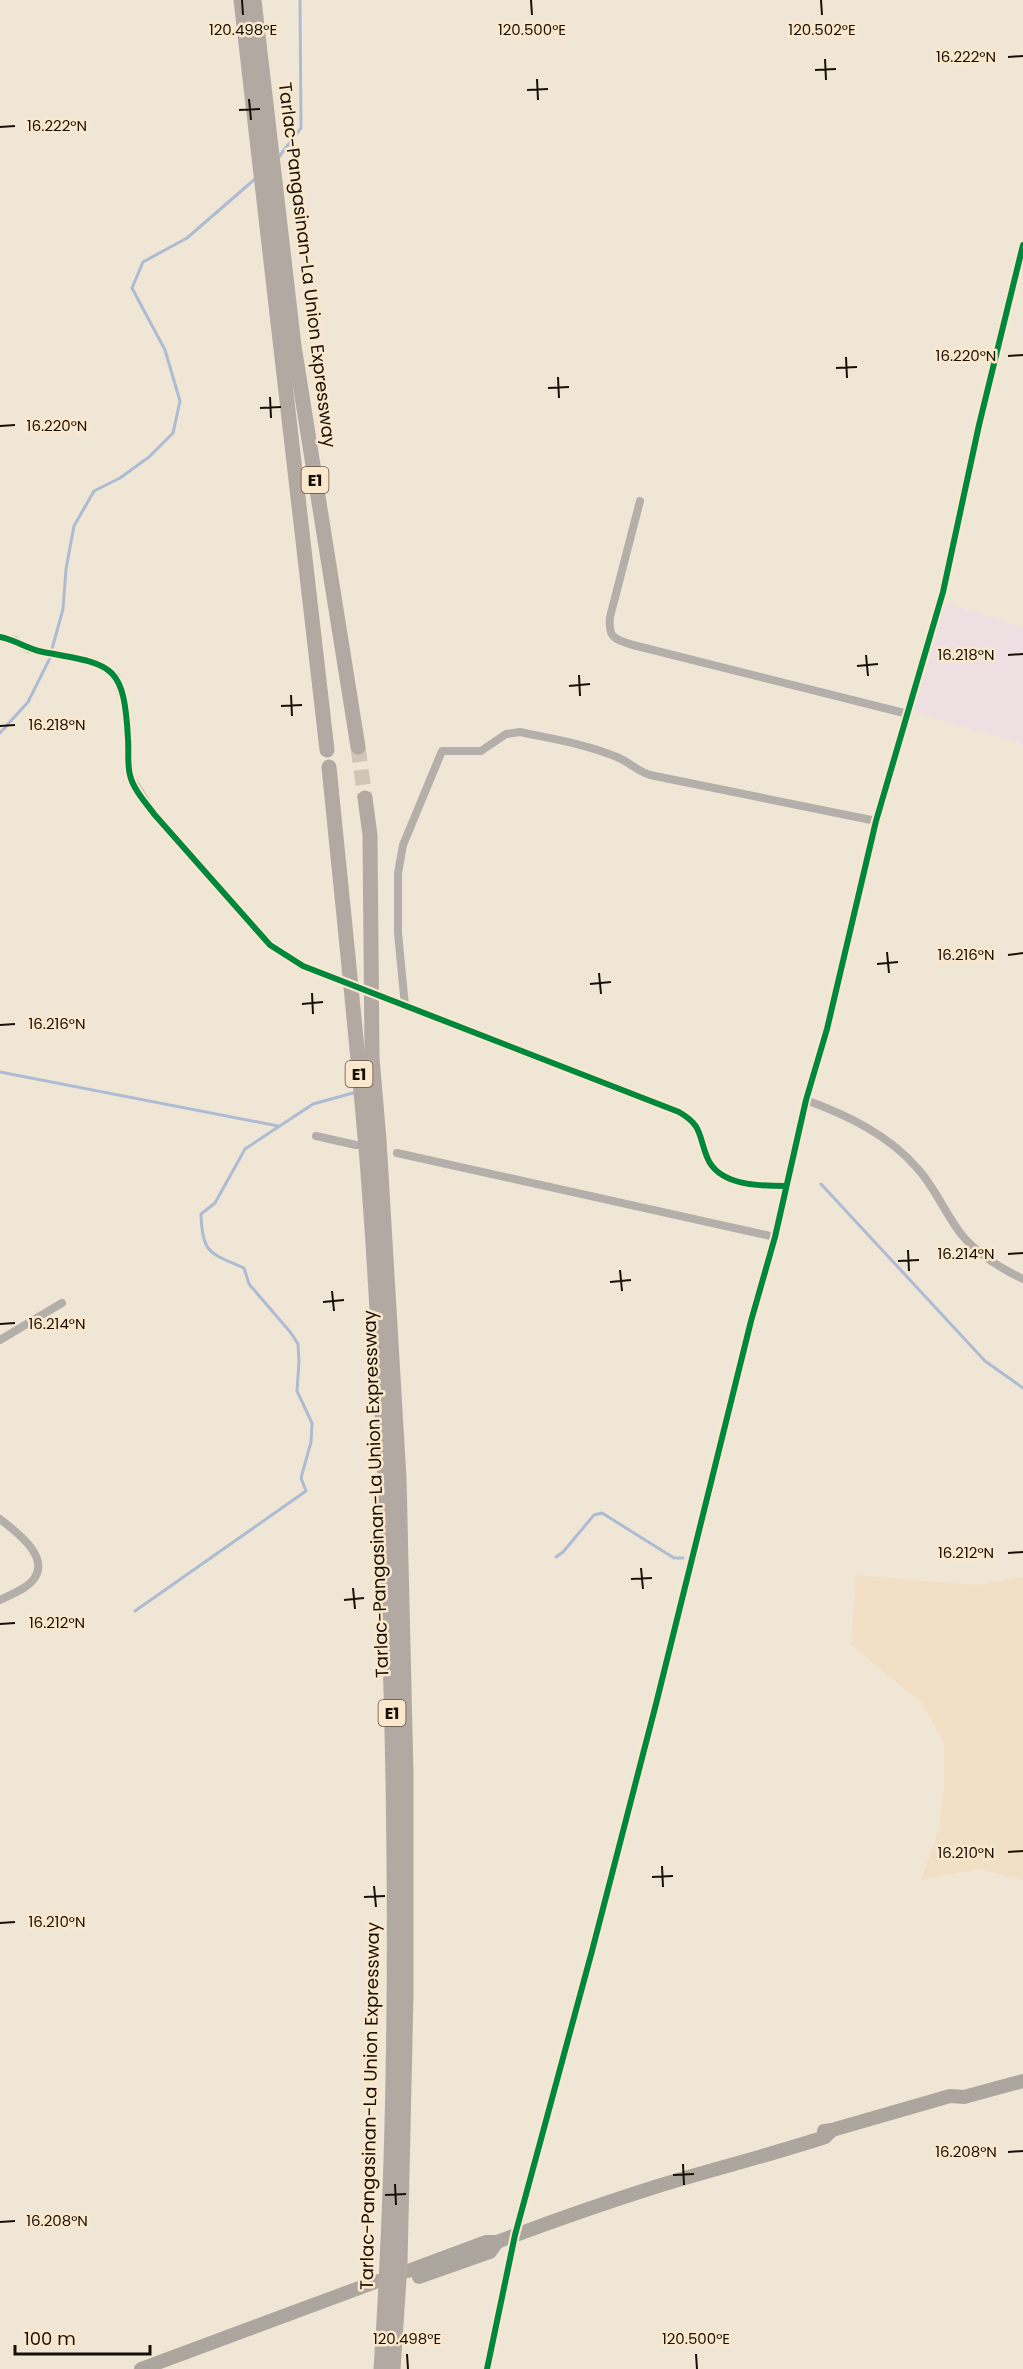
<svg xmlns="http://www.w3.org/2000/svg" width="1023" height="2369" font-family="Poppins,sans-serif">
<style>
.built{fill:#f2e0c6}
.education{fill:#eedfe2}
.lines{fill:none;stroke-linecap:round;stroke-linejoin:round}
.stream{stroke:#adbcd2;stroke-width:3}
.highway-tunnel{stroke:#cfc6b7;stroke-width:15;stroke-dasharray:15 8;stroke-linecap:butt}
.street{stroke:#b4afaa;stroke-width:8}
.primary{stroke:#ada69f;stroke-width:14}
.highway{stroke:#b2aaa2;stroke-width:15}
.cycleway-casing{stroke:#fbe8cc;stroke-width:10}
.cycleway{stroke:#00873e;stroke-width:6}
.ticks{fill:none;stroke:#161006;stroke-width:2}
.labels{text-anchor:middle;stroke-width:5;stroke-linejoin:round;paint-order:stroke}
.shield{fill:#fbe8cc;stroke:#5b5141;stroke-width:1.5}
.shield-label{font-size:16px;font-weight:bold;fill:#161006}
.street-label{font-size:18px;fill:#161006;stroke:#fbe8cc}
.ticks-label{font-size:15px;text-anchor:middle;fill:#161006;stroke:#fbe8cc;stroke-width:5;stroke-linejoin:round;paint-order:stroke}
</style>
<rect width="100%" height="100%" fill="#f0e6d6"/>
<polygon class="built" points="856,1575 977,1585 1023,1577 1023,1880 979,1869 921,1880 939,1829 944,1788 944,1744 922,1703 851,1645"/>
<polygon class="education" points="937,600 1023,628 1023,744 912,711"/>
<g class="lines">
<g class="stream">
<polyline points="278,158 301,128 300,0"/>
<polyline points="0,733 28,702 49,660 63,609 66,569 74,526 94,491 120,478 149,457 173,433 180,401 165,350 132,288 143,262 187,238 255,179"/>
<polyline points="0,1072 278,1126"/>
<polyline points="821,1184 985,1361 1023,1388"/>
<polyline points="556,1557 563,1552 594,1515 602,1513 674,1558 683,1558"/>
<path d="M 135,1611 L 306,1491 L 301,1478 L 311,1442 L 312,1423 L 297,1391 L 299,1362 L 298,1344 L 291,1333 L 249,1284 L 244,1268 C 210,1253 202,1254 201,1214 L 215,1203 L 245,1149 L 313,1104 L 353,1093"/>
</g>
<polyline class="highway-tunnel" points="358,747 365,798"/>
<g class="street">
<path d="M 640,501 L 610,617 C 608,638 614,639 633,645 L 908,714"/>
<polyline points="0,637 15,640 28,649 95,662 116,676 126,709 130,776 154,814 270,945 303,966 339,980"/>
<path d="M 383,997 L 679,1112 C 703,1126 698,1135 707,1157 C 718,1186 760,1186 785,1186"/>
<path d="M 405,1006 L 398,933 L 398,873 L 403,845 L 442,751 L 481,751 L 506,734 L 520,732 C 553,739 586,744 617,757 C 629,762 637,771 650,775 L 876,821"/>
<path d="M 806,1100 C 847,1115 889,1135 918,1169 C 935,1188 945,1213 961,1234 C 977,1254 1000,1268 1023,1279"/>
<polyline points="316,1136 356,1145"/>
<polyline points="397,1153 775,1237"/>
<polyline points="0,1340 62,1303"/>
<path d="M 0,1519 C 15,1531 52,1557 33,1580 C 26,1589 10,1595 0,1600"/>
<polyline points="487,2369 515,2235 592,1951 656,1704 751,1321 775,1237 806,1100 827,1029 876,821 943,592 979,425 1023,245"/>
</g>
<g class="primary">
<polyline points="824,2131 832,2130 950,2096 964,2097 1023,2081"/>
<path d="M 408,2271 L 486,2242 L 497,2242 C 550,2222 604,2203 658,2186 C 714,2169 770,2155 825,2137 L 832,2130"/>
<polyline points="419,2277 490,2252 497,2242"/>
<polyline points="141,2369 378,2281"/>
</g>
<g class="highway">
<polyline points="241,0 327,750"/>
<polyline points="254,0 294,346 358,747"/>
<path d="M 329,767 C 342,898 356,1029 367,1160 C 380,1324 386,1488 390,1652 C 397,1890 397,2131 381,2369"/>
<polyline points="365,798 370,835 372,1058 379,1140 399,1478 406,1773 406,1995 400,2264 393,2369"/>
</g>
<defs>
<g id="cycleway">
<path d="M 0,637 C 16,640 27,649 43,652 C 112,665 124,662 128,739 C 129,750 127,764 130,775 C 133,789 146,803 154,814 L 270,945 L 303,966 L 679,1112 C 703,1126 698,1135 707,1157 C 718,1186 760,1186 785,1186"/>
<polyline points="487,2369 515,2235 592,1951 656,1704 751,1321 775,1237 806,1100 827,1029 876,821 943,592 979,425 1023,245"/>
</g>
</defs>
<use href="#cycleway" class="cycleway-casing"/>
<use href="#cycleway" class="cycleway"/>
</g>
<path class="ticks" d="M 242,0 L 243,15M 531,0 L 532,15M 821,0 L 822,15M 1008,57 L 1023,56M 825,59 L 826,80M 815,70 L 836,69M 537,79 L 538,100M 527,90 L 548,89M 249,99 L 251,120M 239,110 L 260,109M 0,127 L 15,126M 1008,356 L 1023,355M 846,357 L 847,378M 836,368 L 857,367M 558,377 L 559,398M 548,388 L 569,387M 270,397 L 271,418M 260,408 L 281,407M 0,426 L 15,425M 866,655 L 868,676M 1008,655 L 1023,654M 857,666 L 878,664M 579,675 L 580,696M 569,686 L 590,684M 291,695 L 292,716M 281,706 L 302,705M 0,726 L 15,725M 887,952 L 889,973M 1008,955 L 1023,953M 877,964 L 898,962M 599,973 L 601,994M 590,984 L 611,982M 312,993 L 313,1014M 302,1004 L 323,1002M 0,1025 L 15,1024M 908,1250 L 909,1271M 1008,1254 L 1023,1253M 898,1261 L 919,1260M 620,1270 L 622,1291M 610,1282 L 631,1280M 332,1291 L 334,1311M 323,1302 L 344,1300M 0,1324 L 15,1323M 1008,1553 L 1023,1552M 641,1568 L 643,1589M 631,1579 L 652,1578M 353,1588 L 355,1609M 344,1600 L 364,1598M 0,1624 L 15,1623M 1008,1852 L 1023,1851M 662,1866 L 663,1887M 652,1877 L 673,1876M 374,1886 L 376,1907M 364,1897 L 385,1896M 0,1923 L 15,1922M 1008,2152 L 1023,2151M 683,2164 L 684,2185M 673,2175 L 694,2174M 395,2184 L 396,2205M 385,2195 L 406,2194M 0,2222 L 15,2221M 407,2354 L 408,2369M 696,2354 L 697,2369"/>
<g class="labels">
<g class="shield">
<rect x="301.5" y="467" width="27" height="26" rx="4.5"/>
<rect x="345.5" y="1061" width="27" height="26" rx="4.5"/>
<rect x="378.5" y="1700" width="27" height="26" rx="4.5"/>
</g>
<g class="shield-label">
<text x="315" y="486">E1</text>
<text x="359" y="1080">E1</text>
<text x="392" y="1719">E1</text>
</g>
<g class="street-label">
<text transform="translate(307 265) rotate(83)" y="6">Tarlac-Pangasinan-La Union Expressway</text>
<text transform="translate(376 1494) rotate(-92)" y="6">Tarlac-Pangasinan-La Union Expressway</text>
<text transform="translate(370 2106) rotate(-89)" y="6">Tarlac-Pangasinan-La Union Expressway</text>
</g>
</g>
<g class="ticks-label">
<text x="243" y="35">120.498°E</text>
<text x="532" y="35">120.500°E</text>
<text x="822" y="35">120.502°E</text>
<text x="966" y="62">16.222°N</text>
<text x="57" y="131">16.222°N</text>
<text x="966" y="361">16.220°N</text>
<text x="57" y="431">16.220°N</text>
<text x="966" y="660">16.218°N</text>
<text x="57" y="730">16.218°N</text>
<text x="966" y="960">16.216°N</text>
<text x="57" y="1029">16.216°N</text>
<text x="966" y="1259">16.214°N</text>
<text x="57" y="1329">16.214°N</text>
<text x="966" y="1558">16.212°N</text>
<text x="57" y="1628">16.212°N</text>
<text x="966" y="1858">16.210°N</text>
<text x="57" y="1927">16.210°N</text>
<text x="966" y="2157">16.208°N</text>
<text x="57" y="2226">16.208°N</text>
<text x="407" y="2344">120.498°E</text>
<text x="696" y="2344">120.500°E</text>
</g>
<path d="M15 2345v9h135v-9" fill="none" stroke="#161006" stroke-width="3"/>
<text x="24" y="2345" font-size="18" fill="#161006" stroke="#fbe8cc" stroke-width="4.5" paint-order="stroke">100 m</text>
</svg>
